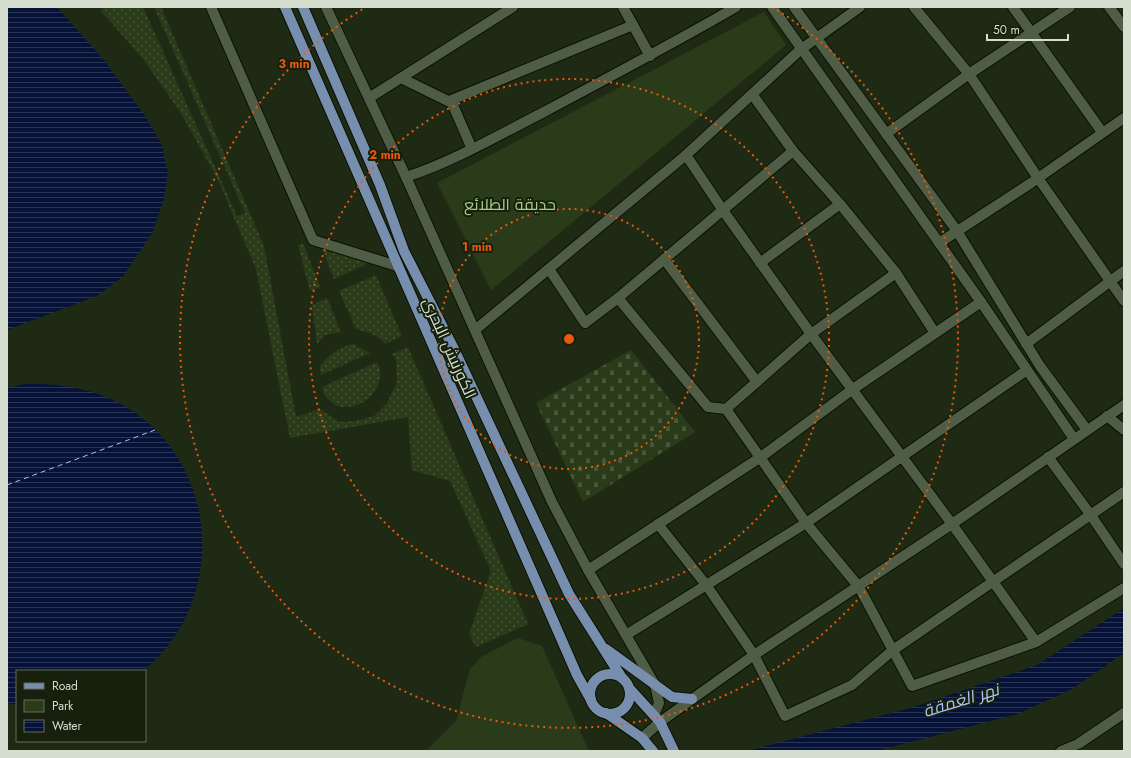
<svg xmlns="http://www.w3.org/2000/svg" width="1131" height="758" font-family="Jost,Cairo,sans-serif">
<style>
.green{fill:#293b18}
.cemetery{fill:url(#cemetery-stones)}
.garden{fill:url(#garden-dots)}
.water{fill:url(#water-rules)}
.pier{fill:#1f2a15}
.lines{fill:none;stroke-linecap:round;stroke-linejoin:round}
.ferry{stroke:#aac3fc;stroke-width:1;stroke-dasharray:5 4;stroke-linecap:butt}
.minor-casing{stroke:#091202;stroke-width:12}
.tertiary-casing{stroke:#091202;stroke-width:12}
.primary-casing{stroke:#091202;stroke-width:12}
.minor{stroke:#505d46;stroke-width:10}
.tertiary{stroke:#505d46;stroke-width:10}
.primary{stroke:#788eae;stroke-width:10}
.ring{fill:none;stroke:#e8590c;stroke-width:2;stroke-dasharray:2 4}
.labels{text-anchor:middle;stroke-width:4;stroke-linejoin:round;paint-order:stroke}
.park-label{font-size:16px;fill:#a6cf85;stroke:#16200c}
.street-label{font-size:16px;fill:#d6ded0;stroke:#16200c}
.water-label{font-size:17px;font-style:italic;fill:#aac3fc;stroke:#16200c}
.centre{fill:#e8590c;stroke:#16200c;stroke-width:2}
.ring-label{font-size:12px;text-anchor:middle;font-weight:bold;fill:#e8590c;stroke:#16200c;stroke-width:4;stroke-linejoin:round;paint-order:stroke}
</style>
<defs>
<pattern id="cemetery-stones" width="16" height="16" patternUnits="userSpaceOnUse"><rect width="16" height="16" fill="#293b18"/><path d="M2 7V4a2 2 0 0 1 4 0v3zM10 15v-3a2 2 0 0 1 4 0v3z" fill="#475739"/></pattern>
<pattern id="garden-dots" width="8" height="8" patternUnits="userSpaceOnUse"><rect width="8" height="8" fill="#293b18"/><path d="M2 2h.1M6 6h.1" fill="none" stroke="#475739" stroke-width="1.8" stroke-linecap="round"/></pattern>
<pattern id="water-rules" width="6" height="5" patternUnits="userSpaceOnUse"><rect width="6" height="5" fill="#071239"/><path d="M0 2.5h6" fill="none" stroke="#2a3455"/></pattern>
</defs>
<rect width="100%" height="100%" fill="#1f2a15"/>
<g class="green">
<polygon points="764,12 786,45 491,290 437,183"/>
<polygon points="518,638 542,646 589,751 426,751 456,721 470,669 481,657"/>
</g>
<polygon class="cemetery" points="631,350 695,432 583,502 536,403"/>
<g class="garden">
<polygon points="105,7 143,7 237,216 245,213 154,7 161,7 264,246 296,417 320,409 339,422 356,421 374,416 387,403 397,383 396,359 392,354 408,347 528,624 476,647 469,634 491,571 450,481 412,470 408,417 290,438 256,269 218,180 182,115 144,60 100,10"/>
<polygon points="319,241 377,259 334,279"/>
<polygon points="303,243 320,287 310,291 298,245"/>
<path d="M 376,275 L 402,336 L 385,344 C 378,334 366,332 356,329 L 339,291 Z"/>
<polygon points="327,298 341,332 325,335 317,344 312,305"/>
<path d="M 353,344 L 370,353 L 321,375 L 320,366 C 330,353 338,348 353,344 Z"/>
<path d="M 377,362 C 390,385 362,413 338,406 C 333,405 328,398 324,395 L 322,387 Z"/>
</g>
<g class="water">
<polygon points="7,7 57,7 104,60 145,116 161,143 168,172 164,199 152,233 124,276 97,296 7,330"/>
<path d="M 25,384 C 65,383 104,390 137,414 C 222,476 224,606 143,671 L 17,671 L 17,705 L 7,703 L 7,388 Z"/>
<polygon points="1124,608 1124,653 1072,689 1018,714 876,751 747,751 914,707 1037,665"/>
</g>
<polygon class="pier" points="138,253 140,255 125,277 98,298 7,332 7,330 97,296 124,276"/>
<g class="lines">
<polyline class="ferry" points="7,485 155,430"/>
<defs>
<g id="minor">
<polyline points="623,7 650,56"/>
<polyline points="914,7 969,74 1038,178 1124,301"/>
<polyline points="1013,7 1102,132"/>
<polyline points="1109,7 1124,27"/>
<polyline points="401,78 452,103 472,149"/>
<polyline points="752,94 793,151 840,204 896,273 935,333"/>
<polyline points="369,98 513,7"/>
<polyline points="449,101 633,25"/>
<polyline points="886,134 969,74 1070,7"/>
<polyline points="686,155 722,209 811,334 952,524 1036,642"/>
<polyline points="939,243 1031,183 1124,118"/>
<polyline points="664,259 757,382"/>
<polyline points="760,263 840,204"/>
<polyline points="549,269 585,323 618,298 793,151"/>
<polyline points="618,298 708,407 726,409 811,334 896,273"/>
<polyline points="1026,344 1124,271"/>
<polyline points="726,409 806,523 859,587 912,686 1036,642 1124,588"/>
<polyline points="1107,416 1124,430"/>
<polyline points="1048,457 1090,514 1124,564"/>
<polyline points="658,524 707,586 754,655 785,716 852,685 893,650 1124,492"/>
<polyline points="588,570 761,457 853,389 981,302"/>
<polyline points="626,635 806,523 1027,370"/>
<polyline points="642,738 660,722 754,655 952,524 1124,405"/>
</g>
<g id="tertiary">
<polyline points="211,7 313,240 397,266"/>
<polyline points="326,7 406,177 552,502 588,570 655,685 659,703 654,715"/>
<polyline points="772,7 981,302 1074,439"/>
<polyline points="794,7 957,231 1040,366 1087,430"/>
<path d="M 406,177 C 454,161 497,136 542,113 C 608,78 672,44 736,7"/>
<polyline points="475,330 686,155 800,50 860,7"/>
<polyline points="1061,751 1078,744 1124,713"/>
</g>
<g id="primary">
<polyline points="285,7 577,675 591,700"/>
<polyline points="303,7 380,185 404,251 453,347 569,594 622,678"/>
<polyline points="606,649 672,697 692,699"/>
<circle cx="610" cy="694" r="20"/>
<polyline points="630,689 660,722 674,751"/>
<polyline points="606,713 642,738 653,751"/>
</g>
</defs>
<use href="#minor" class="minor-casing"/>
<use href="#tertiary" class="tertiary-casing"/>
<use href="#primary" class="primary-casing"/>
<use href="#minor" class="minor"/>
<use href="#tertiary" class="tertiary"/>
<use href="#primary" class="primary"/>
</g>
<g class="ring">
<circle cx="569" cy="339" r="130"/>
<circle cx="569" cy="339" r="260"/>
<path d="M772 7A389 389 0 1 1 366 7"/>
</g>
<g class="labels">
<g class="park-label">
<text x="510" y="210">حديقة الطلائع</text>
</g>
<g class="street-label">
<text transform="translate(450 348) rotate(66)" y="6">الكورنيش البحري</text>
</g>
<g class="water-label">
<text transform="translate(961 700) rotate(-17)" y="6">نهر الغمقة</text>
</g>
</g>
<circle cx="569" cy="339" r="6" class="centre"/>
<g class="ring-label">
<text x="294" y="68">3 min</text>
<text x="385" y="159">2 min</text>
<text x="477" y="251">1 min</text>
</g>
<rect width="1131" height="758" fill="none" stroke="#d6ded0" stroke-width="16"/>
<rect x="16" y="670" width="130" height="72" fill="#16200c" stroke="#636c5a"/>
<rect x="24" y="683" width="20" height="6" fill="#788eae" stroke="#636c5a"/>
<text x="52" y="690" font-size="12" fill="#d6ded0">Road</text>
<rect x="24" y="700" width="20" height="12" fill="#293b18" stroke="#636c5a"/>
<text x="52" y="710" font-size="12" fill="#d6ded0">Park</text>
<rect x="24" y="720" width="20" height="12" fill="url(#water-rules)" stroke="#636c5a"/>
<text x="52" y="730" font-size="12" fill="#d6ded0">Water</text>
<path d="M987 34v6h81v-6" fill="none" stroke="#d6ded0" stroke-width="2"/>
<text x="993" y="34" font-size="12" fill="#d6ded0" stroke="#16200c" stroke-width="3" paint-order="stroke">50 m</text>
</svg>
